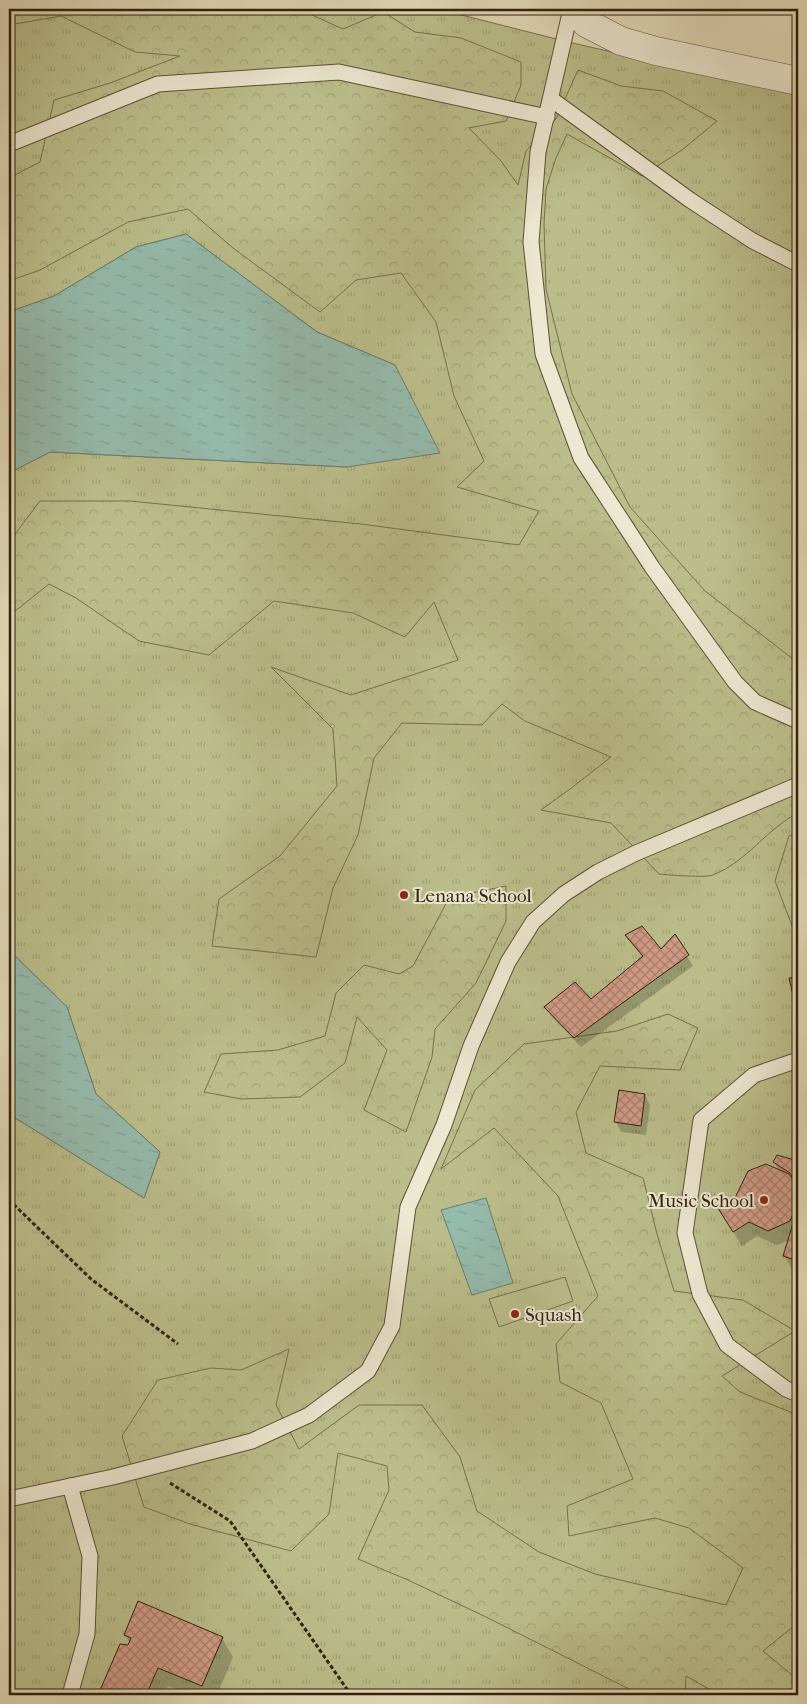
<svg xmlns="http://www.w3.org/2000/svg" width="807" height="1704" font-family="'IM FELL French Canon',serif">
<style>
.grass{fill:url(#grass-tufts);stroke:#76704c}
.forest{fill:url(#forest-crowns);stroke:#76704c}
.park{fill:#bbbe8b;stroke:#76704c}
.water{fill:url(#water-ripples);stroke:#6d7d6d}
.shadow{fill:#0003}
.building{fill:url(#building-cross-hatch);stroke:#30210d}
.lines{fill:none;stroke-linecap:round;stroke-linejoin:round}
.service-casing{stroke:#5d5038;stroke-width:17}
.minor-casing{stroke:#5d5038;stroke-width:29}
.path{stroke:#30210d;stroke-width:3;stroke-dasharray:4 2.5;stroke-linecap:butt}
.service{stroke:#ede8d2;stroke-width:15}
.minor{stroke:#ede8d2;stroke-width:28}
.poi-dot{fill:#8f2418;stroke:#ede8d2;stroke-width:2}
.labels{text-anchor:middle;stroke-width:4;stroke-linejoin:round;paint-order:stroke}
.poi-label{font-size:19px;fill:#30210d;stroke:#ede8d2;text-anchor:start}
</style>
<defs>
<pattern id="grass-tufts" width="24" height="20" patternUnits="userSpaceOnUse" patternTransform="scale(1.25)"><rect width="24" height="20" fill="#bbbe8b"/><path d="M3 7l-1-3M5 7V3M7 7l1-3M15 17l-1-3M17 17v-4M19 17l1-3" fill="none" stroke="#a1a377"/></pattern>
<pattern id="forest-crowns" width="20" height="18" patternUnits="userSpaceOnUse" patternTransform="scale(1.25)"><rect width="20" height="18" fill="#bbbe8b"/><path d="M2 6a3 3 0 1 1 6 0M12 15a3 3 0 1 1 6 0" fill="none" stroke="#a1a377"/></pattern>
<pattern id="water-ripples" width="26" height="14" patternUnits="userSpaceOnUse" patternTransform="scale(1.25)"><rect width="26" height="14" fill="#95bbad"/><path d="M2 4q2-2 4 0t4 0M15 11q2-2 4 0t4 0" fill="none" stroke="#81a094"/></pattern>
<pattern id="building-cross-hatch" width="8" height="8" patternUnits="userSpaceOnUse" patternTransform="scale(1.25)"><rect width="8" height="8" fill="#d19b87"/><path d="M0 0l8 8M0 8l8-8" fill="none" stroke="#aa7e6d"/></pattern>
</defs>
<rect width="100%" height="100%" fill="#e4dbba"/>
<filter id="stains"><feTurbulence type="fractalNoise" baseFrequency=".004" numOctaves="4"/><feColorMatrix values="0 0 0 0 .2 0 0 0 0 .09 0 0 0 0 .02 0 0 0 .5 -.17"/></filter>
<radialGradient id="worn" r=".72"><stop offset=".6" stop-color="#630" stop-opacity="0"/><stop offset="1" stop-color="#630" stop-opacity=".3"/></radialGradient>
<polygon class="grass" points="9,9 438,9 564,41 798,95 798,1695 9,1695 9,1114 144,1198 160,1152 96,1094 67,1007 9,950 9,473 50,452 347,467 395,365 317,332 186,234 136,247 54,296 9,312"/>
<g class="forest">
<path d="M 9,9 L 299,9 L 343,29 L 383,12 L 415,32 L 461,38 L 521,62 L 521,85 L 506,121 L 469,128 L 501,161 L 518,185 L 526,151 L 556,119 L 578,70 L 621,86 L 663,91 L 717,121 L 682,150 L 642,176 L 567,134 L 556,158 L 546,189 L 544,224 L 546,289 L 572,394 L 630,507 L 705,591 L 798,663 L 798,813 C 767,828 747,862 713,875 C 705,878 670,875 659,874 L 611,823 L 541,810 L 574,786 L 611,757 L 525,721 L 502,704 L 482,725 L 402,723 L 374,758 L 358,835 L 333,888 L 316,957 L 212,946 L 219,899 L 280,856 L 337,786 L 333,729 L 271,667 L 351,695 L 458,660 L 434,602 L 405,637 L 353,613 L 274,601 L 209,655 L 139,641 L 76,598 L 49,584 L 9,616 L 9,542 L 40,501 L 130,501 L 361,524 L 519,545 L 539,511 L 457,487 L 484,461 L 454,396 L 436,322 L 401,273 L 356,280 L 320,312 L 233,248 L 188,209 L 128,222 L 40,270 L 9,281 L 9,178 L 40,162 L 54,100 L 110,83 L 180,56 L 135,52 L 61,16 L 9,25 Z"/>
<polygon points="798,833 798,931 794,931 775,881 789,836"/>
<polygon points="506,886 506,921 476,983 435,1029 432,1057 406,1132 364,1110 387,1050 357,1017 345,1063 300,1097 241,1099 204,1092 221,1054 278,1050 325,1036 336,993 364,965 399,974 413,966 449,898"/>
<polygon points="668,1014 698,1028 680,1070 600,1066 576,1112 586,1153 643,1178 657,1234 674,1291 743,1300 795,1331 722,1376 740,1392 798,1415 798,1620 795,1625 763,1651 798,1680 798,1695 720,1695 686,1676 685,1695 641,1695 486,1617 408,1580 358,1559 389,1490 387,1466 338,1453 329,1514 291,1551 190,1524 144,1507 122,1436 158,1380 211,1368 241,1370 289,1349 276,1405 299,1449 359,1405 422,1405 460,1457 477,1511 539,1552 595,1574 726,1605 743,1568 689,1528 655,1518 569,1536 567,1506 633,1479 601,1403 560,1382 556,1344 598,1296 558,1196 494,1128 441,1169 475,1090 524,1044 617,1031"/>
</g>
<polygon class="park" points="565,1277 573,1301 499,1327 489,1299"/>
<g class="water">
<polygon points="186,234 317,332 395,365 440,453 347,467 50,452 9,473 9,312 54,296 136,247"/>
<polygon points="9,950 67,1007 96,1094 160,1152 144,1198 9,1114"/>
<polygon points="486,1198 513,1283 472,1295 441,1210"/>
</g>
<g class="shadow">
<polygon points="626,936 661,951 675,936 693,966 581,1047 552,1017 546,1007 591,1000 643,958"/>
<polygon points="645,1095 650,1105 646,1135 621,1132 616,1122"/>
<polygon points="778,1156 798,1163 798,1272 793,1271 785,1256 790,1240 777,1245 757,1236 742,1246 726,1220 736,1199 780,1171 774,1162"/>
<polygon points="125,1635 222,1638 233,1657 217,1695 191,1695 168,1686 164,1695 100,1695 121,1645 129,1646 130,1643"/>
</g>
<g class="building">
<polygon points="642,926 661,949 675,934 689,955 574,1038 544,1007 575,982 591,999 643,956 625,935"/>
<polygon points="798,977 798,1013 797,1013 789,978"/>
<polygon points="619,1090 645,1094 641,1126 614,1122"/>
<polygon points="777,1155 798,1161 798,1186 790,1173 773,1162"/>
<polygon points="766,1164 789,1174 798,1187 798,1202 790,1221 768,1231 749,1222 733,1232 716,1205 735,1198 748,1171"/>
<polygon points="798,1207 798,1261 783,1256"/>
<polygon points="138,1601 223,1637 202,1686 158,1668 146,1695 98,1695 120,1644 128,1645 131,1638 124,1635"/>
</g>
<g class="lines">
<defs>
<g id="service">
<polyline points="571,9 538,152 531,242 543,354 581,458 652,567 735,682 755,702 798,721"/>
<polyline points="551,99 690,200 753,241 798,264"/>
<polyline points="9,144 158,84 339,72 547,117"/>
<polyline points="798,1060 754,1075 701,1120 685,1233 700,1294 727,1345 786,1389 798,1394"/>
<polyline points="9,1499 113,1477 252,1441 309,1415 368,1371 392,1326 408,1207 444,1125 471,1046 508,962 533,922 564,894 598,872 636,853 798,785"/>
<polyline points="70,1695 87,1634 90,1556 70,1486"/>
</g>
<polyline id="minor" points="579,9 586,23 621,41 656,51 798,81"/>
</defs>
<use href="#service" class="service-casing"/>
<use href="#minor" class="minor-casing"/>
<g class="path">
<polyline points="9,1200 91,1279 178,1344"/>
<polyline points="170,1483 230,1521 351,1695"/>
</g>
<use href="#service" class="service"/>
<use href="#minor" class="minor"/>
</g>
<g class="poi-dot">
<circle cx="404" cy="895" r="5"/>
<circle cx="764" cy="1200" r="5"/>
<circle cx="515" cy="1314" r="5"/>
</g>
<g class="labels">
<g class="poi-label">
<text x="414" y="902">Lenana School</text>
<text x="754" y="1207" text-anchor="end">Music School</text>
<text x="525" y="1321">Squash</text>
</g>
</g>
<rect width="807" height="1704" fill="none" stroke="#e4dbba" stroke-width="30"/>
<rect x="10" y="10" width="787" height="1684" fill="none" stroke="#30210d" stroke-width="2.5"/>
<rect x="15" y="15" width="777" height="1674" fill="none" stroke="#30210d"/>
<rect width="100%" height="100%" filter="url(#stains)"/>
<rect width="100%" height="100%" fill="url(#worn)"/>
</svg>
